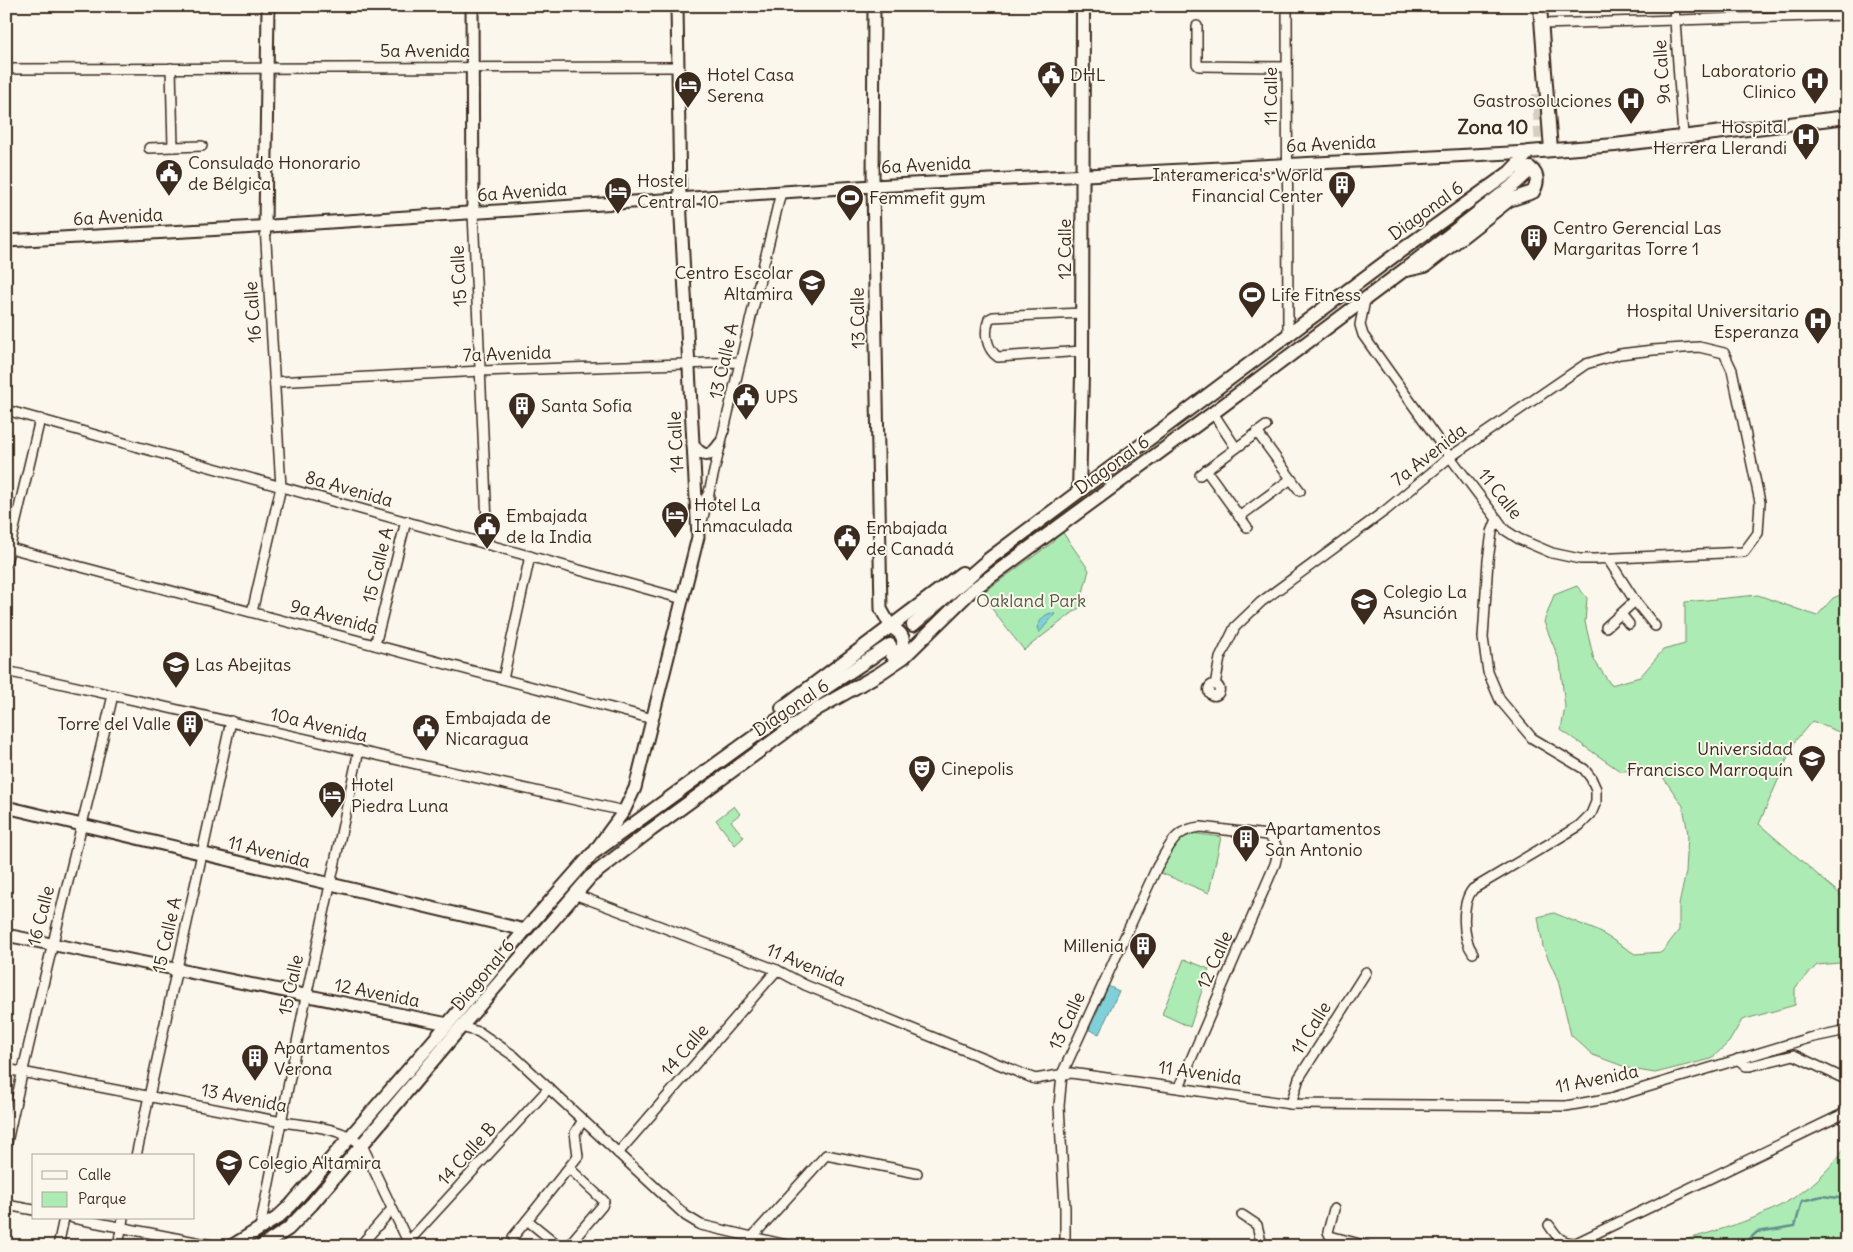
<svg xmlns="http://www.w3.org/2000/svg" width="1853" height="1252" font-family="Delius,sans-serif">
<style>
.green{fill:#acecb4;stroke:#748b69}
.water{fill:#7fd0d8;stroke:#648e8e}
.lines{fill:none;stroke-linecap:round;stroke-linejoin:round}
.stream{stroke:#648e8e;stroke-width:2.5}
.secondary-tunnel{stroke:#d5cec3;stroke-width:12;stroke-dasharray:12 6;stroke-linecap:butt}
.minor-casing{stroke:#3b2a1e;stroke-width:12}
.tertiary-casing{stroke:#3b2a1e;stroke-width:15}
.secondary-casing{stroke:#3b2a1e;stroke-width:16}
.minor{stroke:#fbf7ec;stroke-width:9}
.tertiary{stroke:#fbf7ec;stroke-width:11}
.secondary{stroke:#fbf7ec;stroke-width:12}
.labels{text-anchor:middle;stroke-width:4;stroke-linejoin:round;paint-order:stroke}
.street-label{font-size:18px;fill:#3b2a1e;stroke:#fbf7ec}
.poi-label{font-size:18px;fill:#3b2a1e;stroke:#fbf7ec;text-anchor:start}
.park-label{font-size:18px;fill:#575a44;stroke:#fbf7ec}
.quarter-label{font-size:20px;font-weight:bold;fill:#3b2a1e;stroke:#fbf7ec}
</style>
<rect width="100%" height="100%" fill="#fbf7ec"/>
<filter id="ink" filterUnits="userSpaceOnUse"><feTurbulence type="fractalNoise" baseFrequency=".02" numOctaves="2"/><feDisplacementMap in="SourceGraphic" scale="10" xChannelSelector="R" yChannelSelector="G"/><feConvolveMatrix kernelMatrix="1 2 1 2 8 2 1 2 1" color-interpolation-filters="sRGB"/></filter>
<g filter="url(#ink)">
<g class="green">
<path d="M 1061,530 L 1089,570 L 1079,608 L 1024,650 C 1015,638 985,604 984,592 L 1052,543 Z"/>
<polygon points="1577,586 1587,598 1585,622 1594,660 1611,685 1640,677 1663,650 1685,644 1685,602 1758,595 1817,616 1833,598 1847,592 1847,733 1846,735 1812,721 1795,741 1759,824 1841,895 1847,893 1847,968 1839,963 1817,965 1795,988 1795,1005 1742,1020 1729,1042 1711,1059 1655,1073 1631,1069 1593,1055 1571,1035 1558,980 1543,947 1538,917 1554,913 1600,932 1635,954 1662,952 1679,930 1679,905 1686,872 1688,834 1683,806 1658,770 1620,771 1561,730 1565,707 1560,662 1544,622 1554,595"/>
<polygon points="734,806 740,814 731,821 744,837 735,845 716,820"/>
<polygon points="1191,833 1221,837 1209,893 1156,871 1176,838"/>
<polygon points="1184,959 1209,969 1190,1027 1162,1014"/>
<path d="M 1847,1142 L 1847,1246 L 1665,1246 C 1723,1228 1785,1216 1827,1170 C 1835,1161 1842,1154 1847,1142 Z"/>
</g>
<g class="water">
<path d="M 1051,613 L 1055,614 L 1039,633 L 1037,627 C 1041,620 1043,615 1051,613 Z"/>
<polygon points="1108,986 1119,991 1099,1034 1087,1029"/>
</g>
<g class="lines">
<polyline class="stream" points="1742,1246 1757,1232 1795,1226 1802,1201 1822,1196 1847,1199"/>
<polyline class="secondary-tunnel" points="1529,171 1537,162 1541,151 1538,94"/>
<defs>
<g id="minor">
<polyline points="1287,6 1288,336"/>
<polyline points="1674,6 1683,136"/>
<polyline points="1541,24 1847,15"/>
<polyline points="1197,26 1197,64 1199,66 1287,67"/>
<polyline points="171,68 173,147 202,146"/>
<polyline points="6,69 679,67"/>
<polyline points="149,148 173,147"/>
<polyline points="473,213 488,544"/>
<path d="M 1082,351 L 998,357 C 986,349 984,332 989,319 L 993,317 L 1082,313"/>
<polyline points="275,382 481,371 740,362"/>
<polyline points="6,410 683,599"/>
<polyline points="1213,413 1236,448"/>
<polyline points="1257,432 1300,491"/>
<polyline points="1206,470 1247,527"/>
<polyline points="1200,475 1266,426"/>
<polyline points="1239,517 1291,479"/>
<polyline points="700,530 781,192"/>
<polyline points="6,547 653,719"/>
<polyline points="6,563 40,419"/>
<polyline points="1635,601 1655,626"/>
<polyline points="252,612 281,487 265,226"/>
<polyline points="1621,614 1629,624"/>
<polyline points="1606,627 1635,601 1608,559"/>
<polyline points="375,645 406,521"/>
<polyline points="6,671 624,811"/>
<polyline points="503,679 530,556"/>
<circle cx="1214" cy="690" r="5.5"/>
<polyline points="1215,685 1220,658 1235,627 1261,602 1386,510 1450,457 1586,364 1620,354 1653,350 1699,347 1724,353 1732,370 1760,502 1758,533 1744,552 1594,559 1580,559 1552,553 1519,539 1505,530 1497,519 1450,457 1363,335 1360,325 1365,300"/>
<polyline points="574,894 777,970 805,985 1035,1079 1071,1073 1291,1104 1566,1106 1611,1098 1809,1038 1847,1030"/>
<path d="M 1473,953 C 1462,938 1461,903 1473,889 L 1579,826 L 1591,814 L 1596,802 L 1596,789 L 1591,778 L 1584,769 L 1532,738 L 1500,700 L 1488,672 L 1483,638 L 1488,560 L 1492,532 L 1497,519"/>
<polyline points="461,1027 479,1032 514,1056 686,1216 701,1225 791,1246"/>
<polyline points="1738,1059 1746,1066 1750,1066 1794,1055 1847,1080"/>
<path d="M 6,1069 L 282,1122 C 309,1126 341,1127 362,1145 L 410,1246"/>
<polyline points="1291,1104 1299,1078 1366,972"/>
<path d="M 6,1147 C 38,995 78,846 113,695"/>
<polyline points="618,1153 777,970"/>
<polyline points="136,1156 231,721"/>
<polyline points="6,1205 34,1210"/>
<polyline points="1334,1209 1328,1232 1330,1236 1367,1246"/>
<polyline points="1242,1215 1257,1225 1262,1246"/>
<polyline points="73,1218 216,1246"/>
<path d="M 1549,1225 C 1557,1237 1561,1243 1576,1243 L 1839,1116 L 1847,1111"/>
<polyline points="260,1228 306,997 359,750"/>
<polyline points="753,1236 826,1155 917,1173"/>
<polyline points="513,1237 527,1220"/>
<polyline points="408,1242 549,1088"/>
<polyline points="58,1246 64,1218"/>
<polyline points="118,1246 123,1218"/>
<polyline points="360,1246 392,1209"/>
<polyline points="559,1246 527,1220 578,1156 575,1133 583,1120"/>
<polyline points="568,1246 602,1206 604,1201 569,1168"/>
<path d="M 1065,1246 L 1065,1208 L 1059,1106 L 1062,1074 L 1157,867 C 1170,846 1174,829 1201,827 L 1267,835 C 1278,843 1279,851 1275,864 L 1179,1087"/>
</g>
<g id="tertiary">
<polyline points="472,6 473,213"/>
<polyline points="874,6 873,186 881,609 891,627"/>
<polyline points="265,226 268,6"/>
<polyline points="6,241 241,228 873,186 1529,152"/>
<path d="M 693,444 C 703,459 711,457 720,444"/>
<path d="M 696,499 L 697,503 C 703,505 706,501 708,496"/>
<polyline points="6,807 525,930"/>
<polyline points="596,849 624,811 635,788 698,537 680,199 677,6"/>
<polyline points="6,935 448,1024"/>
</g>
<g id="secondary">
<polyline points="1540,6 1551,150"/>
<path d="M 1407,270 L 1425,266 L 1509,200 L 1533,192 C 1538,183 1539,175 1530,168 L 1522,169"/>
<polyline points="1079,491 1082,376 1083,6"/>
<polyline points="913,625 989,559 1395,255 1510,172 1529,152 1615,145 1847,117"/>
<path d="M 891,627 C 900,632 906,637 902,649 L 892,655"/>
<polyline points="782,708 962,573"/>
<polyline points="232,1246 277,1218 291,1205 448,1024 525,930 592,854 773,723 890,645"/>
<polyline points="262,1246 288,1229 312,1204 461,1027 590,877 651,830 817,709 879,674 904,657 971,591 1213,413 1404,270 1516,183 1529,171"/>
</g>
</defs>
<use href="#minor" class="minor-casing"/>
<use href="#tertiary" class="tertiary-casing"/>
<use href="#secondary" class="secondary-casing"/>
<use href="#minor" class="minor"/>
<use href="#tertiary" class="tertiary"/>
<use href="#secondary" class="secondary"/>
</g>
</g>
<defs>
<symbol id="civic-pin" viewBox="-11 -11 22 30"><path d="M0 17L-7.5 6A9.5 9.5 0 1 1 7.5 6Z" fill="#3b2a1e" stroke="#fbf7ec"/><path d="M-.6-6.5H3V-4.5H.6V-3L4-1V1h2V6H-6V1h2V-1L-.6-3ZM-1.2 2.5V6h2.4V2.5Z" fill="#fff"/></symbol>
<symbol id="hospital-pin" viewBox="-11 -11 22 30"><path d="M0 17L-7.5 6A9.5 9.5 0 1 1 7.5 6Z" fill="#3b2a1e" stroke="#fbf7ec"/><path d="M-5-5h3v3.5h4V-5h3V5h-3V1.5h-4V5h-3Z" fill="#fff"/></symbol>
<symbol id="hotel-pin" viewBox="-11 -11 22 30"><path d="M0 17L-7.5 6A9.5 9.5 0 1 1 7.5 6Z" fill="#3b2a1e" stroke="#fbf7ec"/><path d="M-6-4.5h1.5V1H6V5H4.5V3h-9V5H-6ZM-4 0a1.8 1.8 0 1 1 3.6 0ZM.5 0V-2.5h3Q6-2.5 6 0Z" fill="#fff"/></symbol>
<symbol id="building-pin" viewBox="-11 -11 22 30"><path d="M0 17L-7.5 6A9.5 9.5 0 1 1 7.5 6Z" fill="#3b2a1e" stroke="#fbf7ec"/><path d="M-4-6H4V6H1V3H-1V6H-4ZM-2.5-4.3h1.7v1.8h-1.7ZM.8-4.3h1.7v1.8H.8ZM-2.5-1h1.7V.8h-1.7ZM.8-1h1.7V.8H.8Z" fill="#fff"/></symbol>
<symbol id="stadium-pin" viewBox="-11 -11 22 30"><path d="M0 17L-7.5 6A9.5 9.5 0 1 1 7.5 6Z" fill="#3b2a1e" stroke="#fbf7ec"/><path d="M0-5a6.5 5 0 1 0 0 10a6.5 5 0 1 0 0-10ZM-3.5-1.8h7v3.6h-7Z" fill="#fff"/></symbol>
<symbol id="school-pin" viewBox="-11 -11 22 30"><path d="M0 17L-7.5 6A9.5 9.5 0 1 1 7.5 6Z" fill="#3b2a1e" stroke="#fbf7ec"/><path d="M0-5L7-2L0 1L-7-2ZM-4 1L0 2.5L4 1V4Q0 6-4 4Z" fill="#fff"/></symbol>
<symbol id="university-pin" viewBox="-11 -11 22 30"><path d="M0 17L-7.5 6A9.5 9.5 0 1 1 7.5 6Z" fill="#3b2a1e" stroke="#fbf7ec"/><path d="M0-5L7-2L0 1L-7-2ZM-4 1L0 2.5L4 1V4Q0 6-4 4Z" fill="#fff"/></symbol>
<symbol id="theatre-pin" viewBox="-11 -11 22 30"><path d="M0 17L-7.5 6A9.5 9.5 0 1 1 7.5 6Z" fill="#3b2a1e" stroke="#fbf7ec"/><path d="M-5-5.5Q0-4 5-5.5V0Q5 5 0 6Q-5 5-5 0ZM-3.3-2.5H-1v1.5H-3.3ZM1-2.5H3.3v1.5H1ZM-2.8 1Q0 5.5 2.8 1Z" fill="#fff"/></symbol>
</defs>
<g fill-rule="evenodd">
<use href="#civic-pin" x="1035" y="59" width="32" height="43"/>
<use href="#hospital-pin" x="1799" y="65" width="32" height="43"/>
<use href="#hotel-pin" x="672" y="69" width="32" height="43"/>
<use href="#hospital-pin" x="1615" y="85" width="32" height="43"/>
<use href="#hospital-pin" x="1790" y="121" width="32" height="43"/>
<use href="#civic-pin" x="153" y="157" width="32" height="43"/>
<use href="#building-pin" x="1326" y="169" width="32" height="43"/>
<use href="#hotel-pin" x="602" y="175" width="32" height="43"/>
<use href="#stadium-pin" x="834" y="182" width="32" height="43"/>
<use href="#building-pin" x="1518" y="222" width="32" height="43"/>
<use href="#school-pin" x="796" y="267" width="32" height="43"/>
<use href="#stadium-pin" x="1236" y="279" width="32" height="43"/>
<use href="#hospital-pin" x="1802" y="305" width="32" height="43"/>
<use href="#civic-pin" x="730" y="381" width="32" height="43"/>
<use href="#building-pin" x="506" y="390" width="32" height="43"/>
<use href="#hotel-pin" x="659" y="499" width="32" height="43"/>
<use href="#civic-pin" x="471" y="510" width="32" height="43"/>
<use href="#civic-pin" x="831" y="522" width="32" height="43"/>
<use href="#school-pin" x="1348" y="586" width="32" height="43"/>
<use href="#school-pin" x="160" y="649" width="32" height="43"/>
<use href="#building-pin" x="174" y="708" width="32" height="43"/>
<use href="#civic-pin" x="410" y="712" width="32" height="43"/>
<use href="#university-pin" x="1796" y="743" width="32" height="43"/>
<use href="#theatre-pin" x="906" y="753" width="32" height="43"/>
<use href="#hotel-pin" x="316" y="779" width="32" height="43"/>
<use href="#building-pin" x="1230" y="823" width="32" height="43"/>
<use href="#building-pin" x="1127" y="930" width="32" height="43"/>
<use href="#building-pin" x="239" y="1042" width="32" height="43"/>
<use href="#school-pin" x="213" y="1147" width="32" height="43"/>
</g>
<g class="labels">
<g class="street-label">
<text x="425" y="57">5a Avenida</text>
<text transform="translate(1662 72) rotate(-94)" y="6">9a Calle</text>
<text transform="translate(1271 96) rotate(-90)" y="6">11 Calle</text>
<text transform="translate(1331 144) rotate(-3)" y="6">6a Avenida</text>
<text transform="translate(926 165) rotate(-3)" y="6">6a Avenida</text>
<text transform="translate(522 192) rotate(-4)" y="6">6a Avenida</text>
<text transform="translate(1426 211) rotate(-36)" y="6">Diagonal 6</text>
<text transform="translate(118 217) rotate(-3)" y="6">6a Avenida</text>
<text transform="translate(1065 249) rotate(-90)" y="6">12 Calle</text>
<text transform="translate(459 276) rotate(-93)" y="6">15 Calle</text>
<text transform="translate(253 312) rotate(-94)" y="6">16 Calle</text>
<text transform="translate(858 318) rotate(-91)" y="6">13 Calle</text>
<text transform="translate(507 354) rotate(-2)" y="6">7a Avenida</text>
<text transform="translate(724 361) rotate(-77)" y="6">13 Calle A</text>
<text transform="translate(676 442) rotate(-93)" y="6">14 Calle</text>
<text transform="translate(1429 455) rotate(-38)" y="6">7a Avenida</text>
<text transform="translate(1112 465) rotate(-36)" y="6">Diagonal 6</text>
<text transform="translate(349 489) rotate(16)" y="6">8a Avenida</text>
<text transform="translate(1500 494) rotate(51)" y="6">11 Calle</text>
<text transform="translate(378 565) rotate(-76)" y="6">15 Calle A</text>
<text transform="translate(334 617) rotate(15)" y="6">9a Avenida</text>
<text transform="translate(791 708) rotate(-34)" y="6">Diagonal 6</text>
<text transform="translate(319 725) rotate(13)" y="6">10a Avenida</text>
<text transform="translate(269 852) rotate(14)" y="6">11 Avenida</text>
<text transform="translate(41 916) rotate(-76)" y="6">16 Calle</text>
<text transform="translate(167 935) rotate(-77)" y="6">15 Calle A</text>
<text transform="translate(1215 960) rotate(-66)" y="6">12 Calle</text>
<text transform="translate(806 965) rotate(23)" y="6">11 Avenida</text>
<text transform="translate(483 975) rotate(-50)" y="6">Diagonal 6</text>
<text transform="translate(291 985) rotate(-78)" y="6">15 Calle</text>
<text transform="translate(377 993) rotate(11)" y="6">12 Avenida</text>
<text transform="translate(1067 1021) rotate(-65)" y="6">13 Calle</text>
<text transform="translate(1311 1028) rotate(-58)" y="6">11 Calle</text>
<text transform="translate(685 1050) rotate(-49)" y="6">14 Calle</text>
<text transform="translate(1200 1073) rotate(8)" y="6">11 Avenida</text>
<text transform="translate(1597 1079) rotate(-11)" y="6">11 Avenida</text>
<text transform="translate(244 1098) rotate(11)" y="6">13 Avenida</text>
<text transform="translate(467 1154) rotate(-48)" y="6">14 Calle B</text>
</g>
<g class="poi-label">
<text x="1796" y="77" text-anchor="end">Laboratorio<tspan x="1796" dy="21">Clinico</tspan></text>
<text x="707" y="81">Hotel Casa<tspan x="707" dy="21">Serena</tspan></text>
<text x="1070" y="81">DHL</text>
<text x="1612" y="107" text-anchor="end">Gastrosoluciones</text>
<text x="1787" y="133" text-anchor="end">Hospital<tspan x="1787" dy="21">Herrera Llerandi</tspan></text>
<text x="188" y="169">Consulado Honorario<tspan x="188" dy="21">de Bélgica</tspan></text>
<text x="1323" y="181" text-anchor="end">Interamerica's World<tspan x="1323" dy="21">Financial Center</tspan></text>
<text x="637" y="187">Hostel<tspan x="637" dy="21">Central 10</tspan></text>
<text x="869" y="204">Femmefit gym</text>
<text x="1553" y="234">Centro Gerencial Las<tspan x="1553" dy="21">Margaritas Torre 1</tspan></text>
<text x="793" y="279" text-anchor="end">Centro Escolar<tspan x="793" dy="21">Altamira</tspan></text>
<text x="1271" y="301">Life Fitness</text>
<text x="1799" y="317" text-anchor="end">Hospital Universitario<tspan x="1799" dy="21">Esperanza</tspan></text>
<text x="765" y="403">UPS</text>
<text x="541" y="412">Santa Sofia</text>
<text x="694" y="511">Hotel La<tspan x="694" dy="21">Inmaculada</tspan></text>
<text x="506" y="522">Embajada<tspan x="506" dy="21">de la India</tspan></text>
<text x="866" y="534">Embajada<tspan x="866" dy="21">de Canadá</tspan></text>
<text x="1383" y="598">Colegio La<tspan x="1383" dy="21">Asunción</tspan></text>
<text x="195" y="671">Las Abejitas</text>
<text x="445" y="724">Embajada de<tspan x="445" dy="21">Nicaragua</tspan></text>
<text x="171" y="730" text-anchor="end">Torre del Valle</text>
<text x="1793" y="755" text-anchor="end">Universidad<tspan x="1793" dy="21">Francisco Marroquín</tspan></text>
<text x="941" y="775">Cinepolis</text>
<text x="351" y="791">Hotel<tspan x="351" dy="21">Piedra Luna</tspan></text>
<text x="1265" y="835">Apartamentos<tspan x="1265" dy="21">San Antonio</tspan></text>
<text x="1124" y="952" text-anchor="end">Millenia</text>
<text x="274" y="1054">Apartamentos<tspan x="274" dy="21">Verona</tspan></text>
<text x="248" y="1169">Colegio Altamira</text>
</g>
<g class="park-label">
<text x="1031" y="607">Oakland Park</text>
</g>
<g class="quarter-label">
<text x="1493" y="134">Zona 10</text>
</g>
</g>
<rect width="1853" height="1252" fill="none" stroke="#fbf7ec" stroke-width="25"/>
<rect x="12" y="12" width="1828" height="1227" fill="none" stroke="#3b2a1e" stroke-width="2" filter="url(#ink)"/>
<rect x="32" y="1154" width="162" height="65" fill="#fbf7ec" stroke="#aea59a"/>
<rect x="42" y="1171" width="25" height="8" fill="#fbf7ec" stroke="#aea59a"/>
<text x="78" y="1180" font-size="15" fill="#3b2a1e">Calle</text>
<rect x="42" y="1192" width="25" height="15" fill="#acecb4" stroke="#aea59a"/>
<text x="78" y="1204" font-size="15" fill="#3b2a1e">Parque</text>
</svg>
